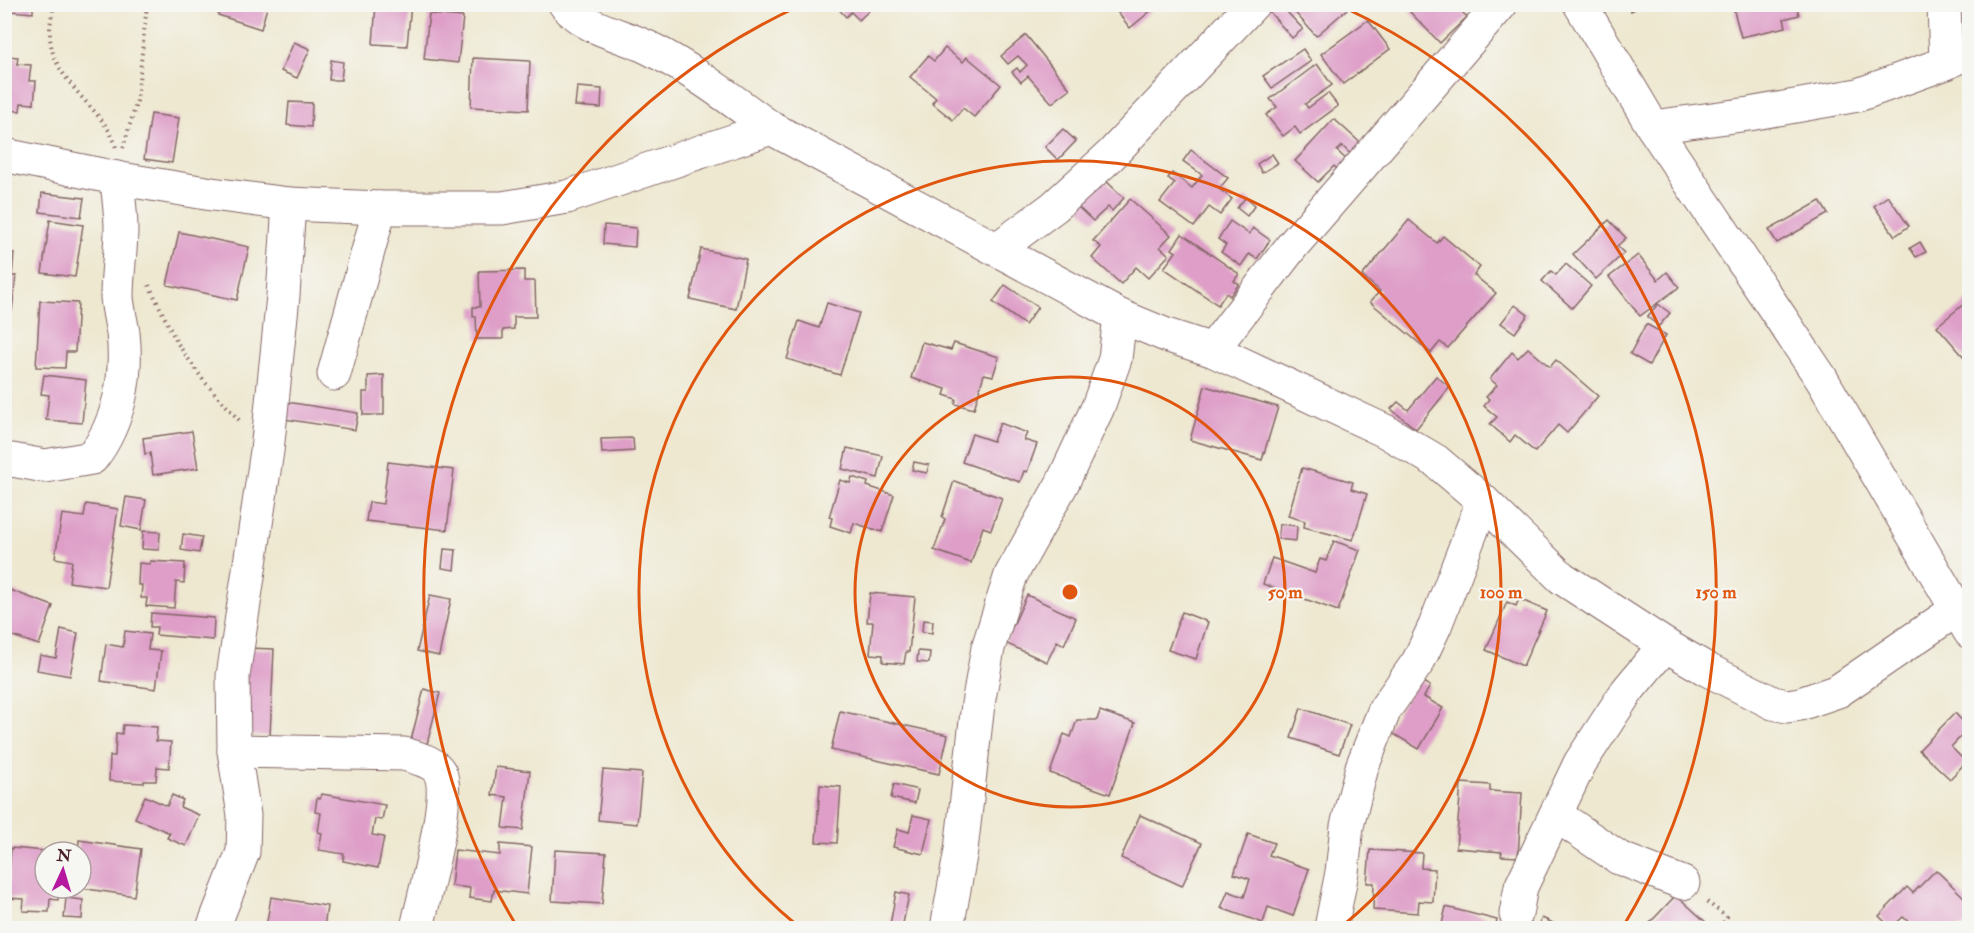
<svg xmlns="http://www.w3.org/2000/svg" width="1974" height="933" font-family="'IM FELL Double Pica',serif">
<style>
.building{fill:#de9ec8}
.lines{fill:none;stroke-linecap:round;stroke-linejoin:round}
.minor-casing{stroke:#836565;stroke-width:35}
.path{stroke:#836565;stroke-width:4;stroke-dasharray:1.5 4.5;stroke-linecap:butt}
.minor{stroke:#fff;stroke-width:33}
.ring{fill:none;stroke:#e0560e;stroke-width:3}
.centre{fill:#e0560e;stroke:#f6f6f2;stroke-width:3}
.ring-label{font-size:18px;text-anchor:middle;font-weight:bold;fill:#e0560e;stroke:#f6f6f2;stroke-width:4.5;stroke-linejoin:round;paint-order:stroke}
</style>
<rect width="100%" height="100%" fill="#f6f6f2"/>
<filter id="ink" filterUnits="userSpaceOnUse"><feTurbulence type="fractalNoise" baseFrequency=".0167" numOctaves="2"/><feDisplacementMap in="SourceGraphic" scale="12" xChannelSelector="R" yChannelSelector="G"/><feConvolveMatrix kernelMatrix="1 2 1 2 8 2 1 2 1" color-interpolation-filters="sRGB"/></filter>
<filter id="wash" filterUnits="userSpaceOnUse"><feTurbulence type="fractalNoise" baseFrequency=".008" numOctaves="4" result="noise"/><feDisplacementMap in="SourceGraphic" scale="24" xChannelSelector="R" yChannelSelector="G"/><feGaussianBlur stdDeviation="1.35" result="paint"/><feColorMatrix in="noise" values="0 0 0 0 0 0 0 0 0 0 0 0 0 0 0 0 0 1.4 0 .05"/><feComposite in="paint" operator="in"/></filter>
<g filter="url(#wash)">
<rect width="100%" height="100%" fill="#eee8d0"/>
<g id="blocks">
<g class="building">
<polygon points="4,4 33,4 33,13 10,11 10,18 4,18"/>
<polygon points="221,4 268,4 261,29 218,15"/>
<polygon points="376,4 411,4 407,46 373,44"/>
<polygon points="834,4 876,4 859,20 851,12 846,17"/>
<polygon points="1111,4 1159,4 1130,28"/>
<polygon points="1418,4 1460,4 1457,7 1467,17 1440,43 1410,12"/>
<polygon points="1627,4 1635,4 1637,8 1631,11"/>
<polygon points="1750,4 1796,4 1799,15 1784,19 1786,27 1741,37 1734,11 1750,7"/>
<polygon points="1272,5 1352,5 1316,36 1292,9 1288,13 1303,29 1292,38 1267,9"/>
<polygon points="429,14 463,17 458,63 424,59"/>
<polygon points="1368,20 1390,49 1343,84 1321,54"/>
<polygon points="1026,35 1070,89 1052,103 1028,76 1021,82 1012,72 1017,68 1020,72 1027,65 1018,56 1008,64 1001,56"/>
<polygon points="294,42 310,49 297,78 281,71"/>
<polygon points="945,48 963,62 967,57 1001,85 974,117 963,108 953,120 932,103 936,98 910,77 928,56 934,61"/>
<polygon points="1303,49 1311,61 1272,88 1263,76"/>
<polygon points="6,56 18,57 17,64 31,65 29,81 36,81 34,104 21,103 20,111 4,110"/>
<polygon points="473,58 530,61 528,110 471,107"/>
<polygon points="331,60 343,62 341,80 329,80"/>
<polygon points="1317,64 1332,85 1305,104 1308,108 1328,93 1338,106 1300,134 1295,127 1283,136 1266,115 1277,107 1270,99"/>
<polygon points="577,87 602,89 601,108 575,106"/>
<polygon points="289,102 312,103 311,127 287,125"/>
<polygon points="151,114 179,118 172,163 144,159"/>
<polygon points="1334,119 1365,147 1355,158 1342,146 1337,151 1348,161 1339,171 1334,166 1318,182 1295,161"/>
<polygon points="1063,129 1076,141 1058,160 1045,147"/>
<polygon points="1191,150 1228,178 1219,189 1232,199 1220,215 1209,207 1194,227 1160,202 1175,183 1168,178 1172,173 1192,188 1202,175 1183,161"/>
<polygon points="1272,154 1278,163 1262,173 1257,164"/>
<polygon points="1103,178 1124,198 1112,211 1108,207 1093,221 1076,205"/>
<polygon points="42,193 84,198 81,217 40,212"/>
<polygon points="1888,196 1909,226 1895,236 1874,206"/>
<polygon points="1246,197 1255,205 1247,216 1237,208"/>
<polygon points="1130,199 1171,235 1160,247 1169,255 1148,278 1136,267 1121,284 1092,258 1101,247 1093,241"/>
<polygon points="1820,201 1828,214 1777,243 1769,230"/>
<polygon points="50,220 83,225 75,277 42,273"/>
<polygon points="1409,220 1437,243 1443,236 1480,267 1474,275 1496,293 1448,348 1440,342 1431,353 1370,302 1380,291 1362,276"/>
<polygon points="1609,220 1626,238 1617,246 1624,253 1596,279 1573,254"/>
<polygon points="1230,221 1249,234 1253,228 1270,240 1257,259 1249,254 1241,266 1221,252 1226,245 1218,239"/>
<polygon points="604,225 636,228 635,247 603,244"/>
<polygon points="179,232 249,247 237,300 167,285"/>
<polygon points="1182,234 1239,274 1234,281 1239,284 1230,296 1226,293 1218,305 1164,268 1176,252 1172,249"/>
<polygon points="1920,242 1926,252 1916,257 1910,248"/>
<polygon points="701,249 746,259 736,309 690,299"/>
<polygon points="4,252 14,253 12,276 16,276 12,311 4,310"/>
<polygon points="1638,255 1658,280 1667,272 1679,287 1640,316 1609,277"/>
<polygon points="1566,264 1591,286 1572,308 1542,281 1551,271 1556,275"/>
<polygon points="524,270 524,281 535,281 536,317 514,317 514,329 503,330 503,339 477,339 476,316 473,317 473,307 480,307 479,271"/>
<polygon points="1005,285 1038,307 1025,325 993,302"/>
<polygon points="1970,299 1970,364 1937,326"/>
<polygon points="40,301 78,303 75,352 66,352 65,368 36,367"/>
<polygon points="827,303 859,313 840,375 787,359 799,321 819,328"/>
<polygon points="1658,304 1670,313 1659,326 1647,317"/>
<polygon points="1515,305 1528,315 1515,333 1501,323"/>
<polygon points="1646,324 1666,335 1649,365 1630,354"/>
<polygon points="922,342 951,350 954,343 999,357 993,376 984,374 974,409 955,404 956,399 944,395 946,389 911,378"/>
<polygon points="1528,348 1550,367 1556,360 1598,396 1567,433 1558,425 1535,452 1515,435 1510,442 1490,424 1497,417 1484,406 1489,399 1486,397 1497,385 1490,379 1512,352 1518,358"/>
<polygon points="44,375 86,380 82,423 46,420 49,395 41,394"/>
<polygon points="384,375 384,415 363,415 363,392 368,392 368,376"/>
<polygon points="1436,376 1450,387 1416,429 1391,409 1398,402 1408,410"/>
<polygon points="1205,386 1278,407 1262,460 1190,440"/>
<polygon points="280,401 358,413 355,430 277,418"/>
<polygon points="1000,423 1027,433 1024,440 1037,444 1027,472 1024,471 1020,482 962,462 972,434 993,441"/>
<polygon points="192,431 198,468 153,475 150,453 145,454 143,438"/>
<polygon points="633,438 634,451 602,453 601,439"/>
<polygon points="847,448 883,456 878,478 842,469"/>
<polygon points="388,462 454,470 447,530 366,521 369,502 383,504"/>
<polygon points="914,462 929,465 927,473 912,470"/>
<polygon points="1302,468 1353,482 1351,489 1367,494 1353,540 1304,527 1305,521 1288,516"/>
<polygon points="852,477 868,482 867,486 894,495 882,532 854,523 851,533 830,526 832,518 829,517 840,480 850,483"/>
<polygon points="954,481 1002,498 991,530 983,527 971,563 934,550 945,519 942,517"/>
<polygon points="126,497 146,500 141,530 121,526"/>
<polygon points="86,504 118,509 106,587 69,582 72,561 55,558 62,514 84,517"/>
<polygon points="1280,524 1297,526 1296,541 1278,539"/>
<polygon points="143,531 160,532 159,550 142,549"/>
<polygon points="183,534 202,537 199,553 181,550"/>
<polygon points="1334,541 1360,550 1338,611 1263,584 1272,558 1315,573 1320,559 1326,561"/>
<polygon points="444,549 456,550 454,570 442,568"/>
<polygon points="150,561 185,563 184,583 176,582 174,608 146,606 147,598 141,598 142,585 138,585 139,563 150,564"/>
<polygon points="10,590 53,606 39,645 4,633 4,605"/>
<polygon points="870,593 915,597 909,652 906,652 904,664 883,662 883,655 870,654 873,622 867,622"/>
<polygon points="430,595 451,599 439,656 417,651"/>
<polygon points="1027,595 1076,618 1064,645 1057,641 1047,662 1005,643"/>
<polygon points="1519,599 1547,611 1523,666 1486,650 1507,602 1516,606"/>
<polygon points="1182,612 1208,622 1196,659 1168,650"/>
<polygon points="151,613 214,618 213,640 156,635 157,627 150,627"/>
<polygon points="923,620 933,621 932,633 922,632"/>
<polygon points="61,629 78,633 70,676 37,670 40,655 56,658"/>
<polygon points="125,631 150,634 148,650 161,651 156,689 101,681 106,644 123,647"/>
<polygon points="245,648 274,649 270,736 240,735"/>
<polygon points="918,651 930,652 929,663 917,662"/>
<polygon points="1418,679 1430,686 1424,697 1443,708 1419,749 1387,730"/>
<polygon points="424,689 440,693 427,744 411,740"/>
<polygon points="1301,708 1350,725 1339,754 1291,738"/>
<polygon points="840,711 948,735 939,774 831,750"/>
<polygon points="1100,711 1135,723 1110,794 1050,773 1064,734 1071,737 1077,720 1097,720"/>
<polygon points="1955,713 1969,728 1951,747 1966,762 1950,779 1919,750"/>
<polygon points="123,725 157,727 156,741 171,742 169,768 157,767 156,781 144,781 144,783 109,781 110,756 115,756 116,733 122,734"/>
<polygon points="496,767 530,771 523,830 503,828 507,797 492,795"/>
<polygon points="603,770 642,773 637,824 598,820"/>
<polygon points="1461,783 1490,785 1490,791 1522,793 1518,857 1501,856 1502,852 1456,848"/>
<polygon points="894,784 918,790 915,803 891,798"/>
<polygon points="820,785 841,787 837,843 816,842"/>
<polygon points="322,794 385,805 382,820 375,819 372,835 384,837 378,868 343,861 344,854 319,850 322,833 318,832 321,813 315,812 317,798 320,799"/>
<polygon points="172,795 183,800 180,807 199,815 186,846 167,838 170,833 135,818 145,796 167,806"/>
<polygon points="913,815 931,819 923,854 893,847 898,829 909,832"/>
<polygon points="1140,815 1202,843 1182,886 1121,858"/>
<polygon points="1248,834 1274,843 1269,855 1309,869 1293,916 1268,907 1263,923 1221,908 1228,891 1244,897 1250,879 1234,874"/>
<polygon points="79,840 141,849 134,896 81,888 81,852 78,852"/>
<polygon points="500,844 532,847 527,894 494,890 492,901 469,898 470,888 451,886 455,850 500,855"/>
<polygon points="11,848 45,851 45,888 59,888 58,900 50,899 49,912 23,911 24,899 7,898"/>
<polygon points="555,850 606,853 602,904 552,901"/>
<polygon points="1370,850 1422,853 1421,868 1435,869 1433,902 1419,901 1418,913 1373,910 1374,883 1367,883"/>
<polygon points="1936,870 1970,903 1970,921 1962,928 1916,928 1903,917 1891,928 1879,916 1907,887 1913,893"/>
<polygon points="896,892 909,895 902,928 890,925"/>
<polygon points="1676,895 1708,924 1704,928 1645,928"/>
<polygon points="271,897 327,906 324,928 266,928"/>
<polygon points="66,898 83,900 82,919 64,918"/>
<polygon points="1446,907 1497,920 1495,928 1441,928"/>
<polygon points="1542,918 1564,928 1537,928"/>
</g>
</g>
</g>
<g filter="url(#ink)">
<use href="#blocks" fill-opacity="0" stroke="#836565" stroke-width="1.5"/>
<g class="lines">
<defs>
<g id="minor">
<path d="M 565,4 C 587,31 623,34 651,49 C 693,70 733,101 771,128 L 1120,316 L 1166,335 L 1212,350 L 1385,431 L 1436,461 L 1483,501 L 1562,578 L 1665,645 L 1708,670 L 1773,703 L 1787,706 L 1800,704 L 1838,691 L 1956,610"/>
<polyline points="1580,4 1653,127 1821,378 1970,632"/>
<polyline points="1944,4 1946,63"/>
<polyline points="1653,127 1749,114 1858,95 1946,63 1970,51"/>
<polyline points="4,155 121,179 212,194 289,204 380,208 502,208 567,197 771,128"/>
<polyline points="997,249 1054,207 1111,155 1253,4"/>
<polyline points="1212,350 1292,246 1501,4"/>
<polyline points="334,374 380,208"/>
<path d="M 4,462 L 12,460 L 45,466 L 92,458 C 119,423 128,377 123,333 C 121,321 118,309 117,297 C 117,274 121,251 121,228 C 121,212 118,195 117,178"/>
<path d="M 234,751 L 404,754 C 416,758 434,761 440,773 C 452,798 423,899 417,928"/>
<polyline points="1556,815 1619,858 1683,883"/>
<polyline points="1516,914 1521,887 1580,763 1627,691 1665,645"/>
<polyline points="213,928 243,852 244,815 234,751 233,676 267,451 283,296 289,204"/>
<polyline points="947,928 961,850 978,704 988,648 1011,575 1062,484 1098,407 1115,359 1120,316"/>
<polyline points="1331,928 1342,872 1347,826 1362,767 1385,709 1418,662 1435,626 1483,501"/>
</g>
</defs>
<use href="#minor" class="minor-casing"/>
<g class="path">
<path d="M 54,4 C 52,14 50,23 50,32 C 49,65 75,89 95,112 C 104,123 113,134 116,148"/>
<polyline points="123,148 137,101 147,4"/>
<polyline points="149,285 176,341 203,380 239,420"/>
<polyline points="1707,902 1727,917 1720,928"/>
</g>
<use href="#minor" class="minor"/>
</g>
</g>
<g class="ring">
<circle cx="1070" cy="592" r="215"/>
<path d="M799 927A431 431 0 1 1 1341 927"/>
<path d="M516 925A646 646 0 0 1 797 7M1343 7A646 646 0 0 1 1624 925"/>
</g>
<circle cx="1070" cy="592" r="9" class="centre"/>
<g class="ring-label">
<text x="1285" y="598">50 m</text>
<text x="1501" y="598">100 m</text>
<text x="1716" y="598">150 m</text>
</g>
<rect width="1974" height="933" fill="none" stroke="#f6f6f2" stroke-width="24"/>
<g transform="translate(63 870) rotate(4)"><circle r="28" fill="#f6f6f2" stroke="#b1a0a2" stroke-width="1.5"/>
<path d="M0-4.5L10 22L0 15L-10 22Z" fill="#b5179e"/>
<text y="-9" font-size="16" font-weight="bold" text-anchor="middle" fill="#4a1f2b">N</text>
</g>
</svg>
